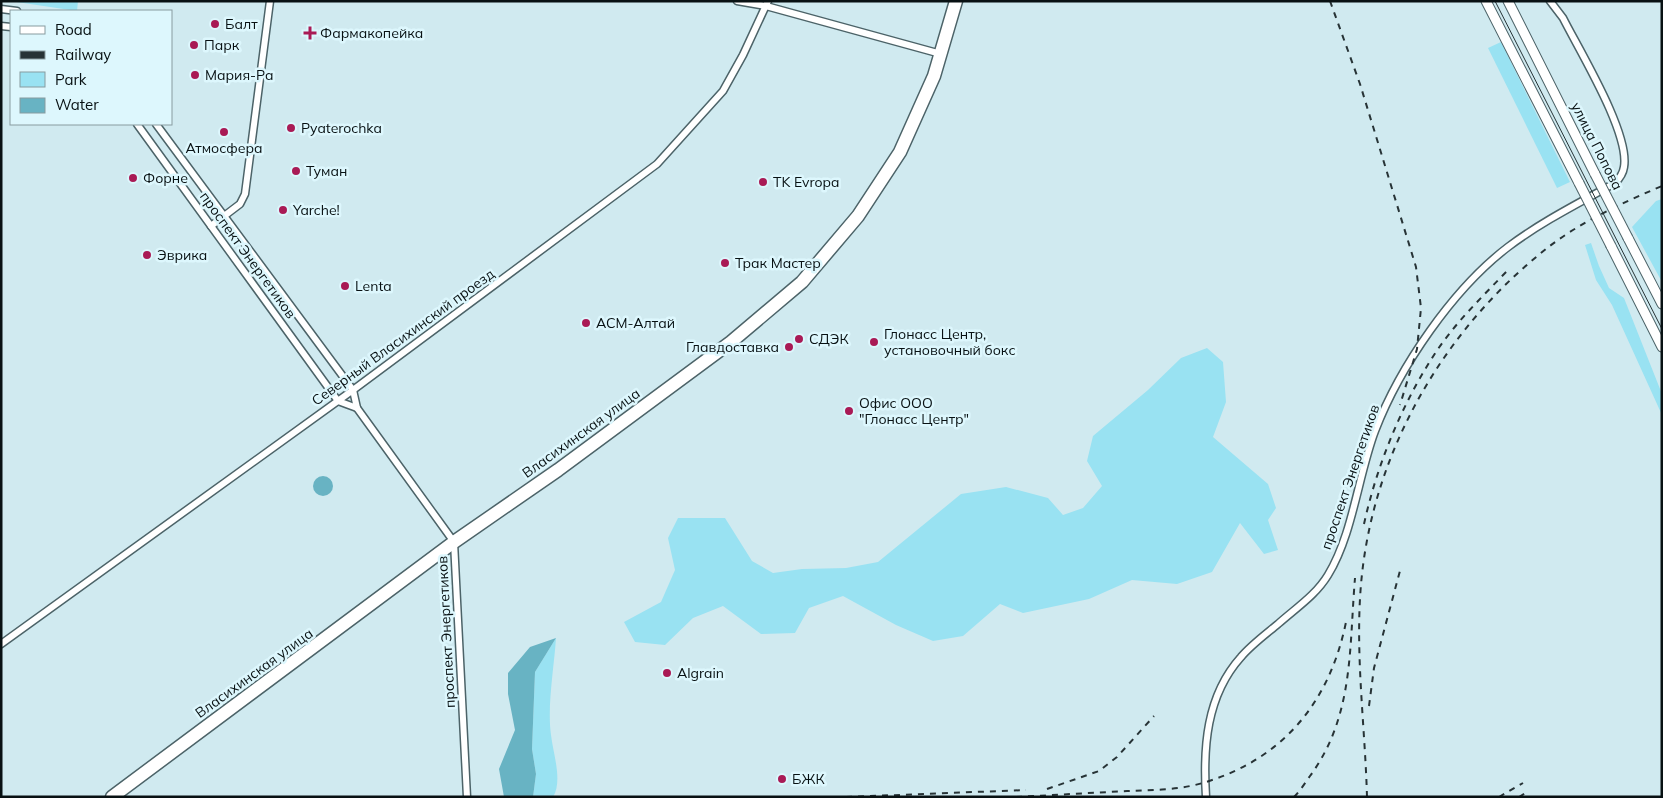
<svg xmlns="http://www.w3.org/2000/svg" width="1663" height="798" font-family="Mulish,sans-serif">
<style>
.green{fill:#99e2f2}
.water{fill:#68b3c3}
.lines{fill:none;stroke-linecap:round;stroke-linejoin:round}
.street-casing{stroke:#4c6368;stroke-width:9}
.secondary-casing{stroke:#4c6368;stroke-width:11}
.highway-casing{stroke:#4c6368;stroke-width:15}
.street{stroke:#fff;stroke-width:6}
.secondary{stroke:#fff;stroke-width:9}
.highway{stroke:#fff;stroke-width:12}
.tram{stroke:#273336;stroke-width:1}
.rail{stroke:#273336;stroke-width:2;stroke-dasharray:6 6;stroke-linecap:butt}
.secondary-bridge-casing{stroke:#4c6368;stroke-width:11;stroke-linecap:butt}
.secondary-bridge{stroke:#fff;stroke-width:9}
.poi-dot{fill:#a91a55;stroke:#ddf7fd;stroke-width:2}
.labels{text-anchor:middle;stroke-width:5;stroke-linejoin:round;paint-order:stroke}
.poi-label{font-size:14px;fill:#081113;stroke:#ddf7fd;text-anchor:start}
.street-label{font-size:14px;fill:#081113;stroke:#ddf7fd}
</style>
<rect width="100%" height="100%" fill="#d0eaf0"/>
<g class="green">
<polygon points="10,1 78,1 77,11"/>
<polygon points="1501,42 1570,182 1557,188 1488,48"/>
<polygon points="1662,199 1662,282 1632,227 1656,201"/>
<polygon points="1591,243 1599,266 1609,288 1624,298 1662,394 1662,415 1612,305 1596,280 1585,245"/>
<polygon points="1207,348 1223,362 1226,402 1213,437 1268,484 1276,508 1268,520 1278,550 1264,554 1240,523 1212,572 1177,584 1132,580 1089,599 1023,613 1000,604 963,636 933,641 896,625 843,596 809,608 795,633 761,634 723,606 693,618 665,645 635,642 624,622 661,602 675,570 668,538 678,518 725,518 752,561 773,573 802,569 846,568 878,562 961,494 1006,487 1048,498 1063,515 1083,508 1102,486 1087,461 1093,436 1148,390 1181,358"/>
<path d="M 556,638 C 554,668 547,706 551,735 C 553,753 563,781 553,797 L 533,797 L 536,774 L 532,749 L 535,672 Z"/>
</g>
<g class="water">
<circle cx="323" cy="486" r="10"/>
<polygon points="556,638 535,672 532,749 536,774 533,797 504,797 499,769 515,730 508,694 508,673 530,647"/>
</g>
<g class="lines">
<defs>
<g id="street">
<polyline points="737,1 766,6 941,54"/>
<polyline points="1,9 17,11"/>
<polyline points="1,26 11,27"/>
<polyline points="137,124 338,401 357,408"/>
<polyline points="156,124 353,390 357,408 454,542 467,797"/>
<polyline points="211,226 240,204 245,194 270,1"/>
<polyline points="1,644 353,390 657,164 723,91 743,55 768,1"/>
<path d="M 1206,797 C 1203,748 1206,696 1241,657 C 1251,645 1266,634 1278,624 C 1296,608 1316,595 1328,575 C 1353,534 1358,476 1375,431 C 1400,366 1453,289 1508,247 C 1541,222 1579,203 1615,183 C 1620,178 1623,174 1624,167 C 1630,133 1579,50 1563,18 L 1550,1"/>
</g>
<g id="secondary">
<polyline points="1486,1 1579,183"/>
<polyline points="1508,1 1595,174"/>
<polyline points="1628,238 1662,304"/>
<polyline points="1611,246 1662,347"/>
</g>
<polyline id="highway" points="112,797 454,542 558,470 731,342 802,282 858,216 900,152 934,76 956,1"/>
</defs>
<use href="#street" class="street-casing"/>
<use href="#secondary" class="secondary-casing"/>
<use href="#highway" class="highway-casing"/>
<use href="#street" class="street"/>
<use href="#secondary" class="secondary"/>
<use href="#highway" class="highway"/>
<polyline class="tram" points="1495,1 1662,329"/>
<g class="rail">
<polyline points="1330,1 1360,84 1416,267 1421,308 1417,349 1400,405"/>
<path d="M 1364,524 C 1377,465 1401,406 1434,355 C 1454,324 1481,298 1507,271"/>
<polyline points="1369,706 1374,668 1401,567"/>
<polyline points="1047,789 1099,771 1117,757 1154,716"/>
<polyline points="846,797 1026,790"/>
<path d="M 1016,797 C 1053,795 1090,793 1127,791 C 1153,790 1181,790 1206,782 C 1284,758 1330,701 1346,622"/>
<path d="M 1294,797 C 1300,791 1305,783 1310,776 C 1354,716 1349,649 1355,578"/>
<path d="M 1367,797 C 1365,723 1354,647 1362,574 C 1376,446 1446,328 1546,249 C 1580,222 1622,203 1662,186"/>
<polyline points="1499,797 1523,783"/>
<polyline points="1519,797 1527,792"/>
</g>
<defs>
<g id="secondary-bridge">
<polyline points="1595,174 1628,238"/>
<polyline points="1579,183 1611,246"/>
</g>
</defs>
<use href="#secondary-bridge" class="secondary-bridge-casing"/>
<use href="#secondary-bridge" class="secondary-bridge"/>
</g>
<g class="poi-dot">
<circle cx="215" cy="24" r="5"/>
<path d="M307.5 25.5h5v5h5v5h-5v5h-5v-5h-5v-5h5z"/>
<circle cx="194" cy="45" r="5"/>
<circle cx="195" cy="75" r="5"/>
<circle cx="291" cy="128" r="5"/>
<circle cx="224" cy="132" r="5"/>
<circle cx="296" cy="171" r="5"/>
<circle cx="133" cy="178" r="5"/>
<circle cx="763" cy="182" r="5"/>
<circle cx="283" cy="210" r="5"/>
<circle cx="147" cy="255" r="5"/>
<circle cx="725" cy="263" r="5"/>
<circle cx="345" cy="286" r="5"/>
<circle cx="586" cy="323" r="5"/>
<circle cx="799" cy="339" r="5"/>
<circle cx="874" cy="342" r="5"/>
<circle cx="789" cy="347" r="5"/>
<circle cx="849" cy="411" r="5"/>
<circle cx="667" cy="673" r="5"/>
<circle cx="782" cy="779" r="5"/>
</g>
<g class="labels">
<g class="poi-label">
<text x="225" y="29">Балт</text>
<text x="320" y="38">Фармакопейка</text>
<text x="204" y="50">Парк</text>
<text x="205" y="80">Мария-Ра</text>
<text x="301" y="133">Pyaterochka</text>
<text x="224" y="153" text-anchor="middle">Атмосфера</text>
<text x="306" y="176">Туман</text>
<text x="143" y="183">Форне</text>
<text x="773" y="187">TK Evropa</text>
<text x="293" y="215">Yarche!</text>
<text x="157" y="260">Эврика</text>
<text x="735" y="268">Трак Мастер</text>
<text x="355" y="291">Lenta</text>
<text x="596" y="328">АСМ-Алтай</text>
<text x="884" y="339">Глонасс Центр,<tspan x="884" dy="16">установочный бокс</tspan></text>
<text x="809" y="344">СДЭК</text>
<text x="779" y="352" text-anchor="end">Главдоставка</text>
<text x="859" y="408">Офис ООО<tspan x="859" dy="16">"Глонасс Центр"</tspan></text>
<text x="677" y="678">Algrain</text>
<text x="792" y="784">БЖК</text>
</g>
<g class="street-label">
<text transform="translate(1597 146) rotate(63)" y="5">улица Попова</text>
<text transform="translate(248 255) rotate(54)" y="5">проспект Энергетиков</text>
<text transform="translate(403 337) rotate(-36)" y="5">Северный Власихинский проезд</text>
<text transform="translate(581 433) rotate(-36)" y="5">Власихинская улица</text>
<text transform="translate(1350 477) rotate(-71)" y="5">проспект Энергетиков</text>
<text transform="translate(446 632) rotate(-93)" y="5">проспект Энергетиков</text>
<text transform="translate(254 673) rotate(-36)" y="5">Власихинская улица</text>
</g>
</g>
<rect width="1663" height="798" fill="none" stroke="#081113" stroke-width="5"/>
<rect x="10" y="10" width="162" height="115" fill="#ddf7fd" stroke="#889b9f"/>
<rect x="20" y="26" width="25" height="8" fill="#ffffff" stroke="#889b9f"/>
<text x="55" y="35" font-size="15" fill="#081113">Road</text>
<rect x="20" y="51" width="25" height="8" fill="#273336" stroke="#889b9f"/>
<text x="55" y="60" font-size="15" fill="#081113">Railway</text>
<rect x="20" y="72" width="25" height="15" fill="#99e2f2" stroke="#889b9f"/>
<text x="55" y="85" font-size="15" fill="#081113">Park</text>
<rect x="20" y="98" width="25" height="15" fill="#68b3c3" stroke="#889b9f"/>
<text x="55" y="110" font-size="15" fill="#081113">Water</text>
</svg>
